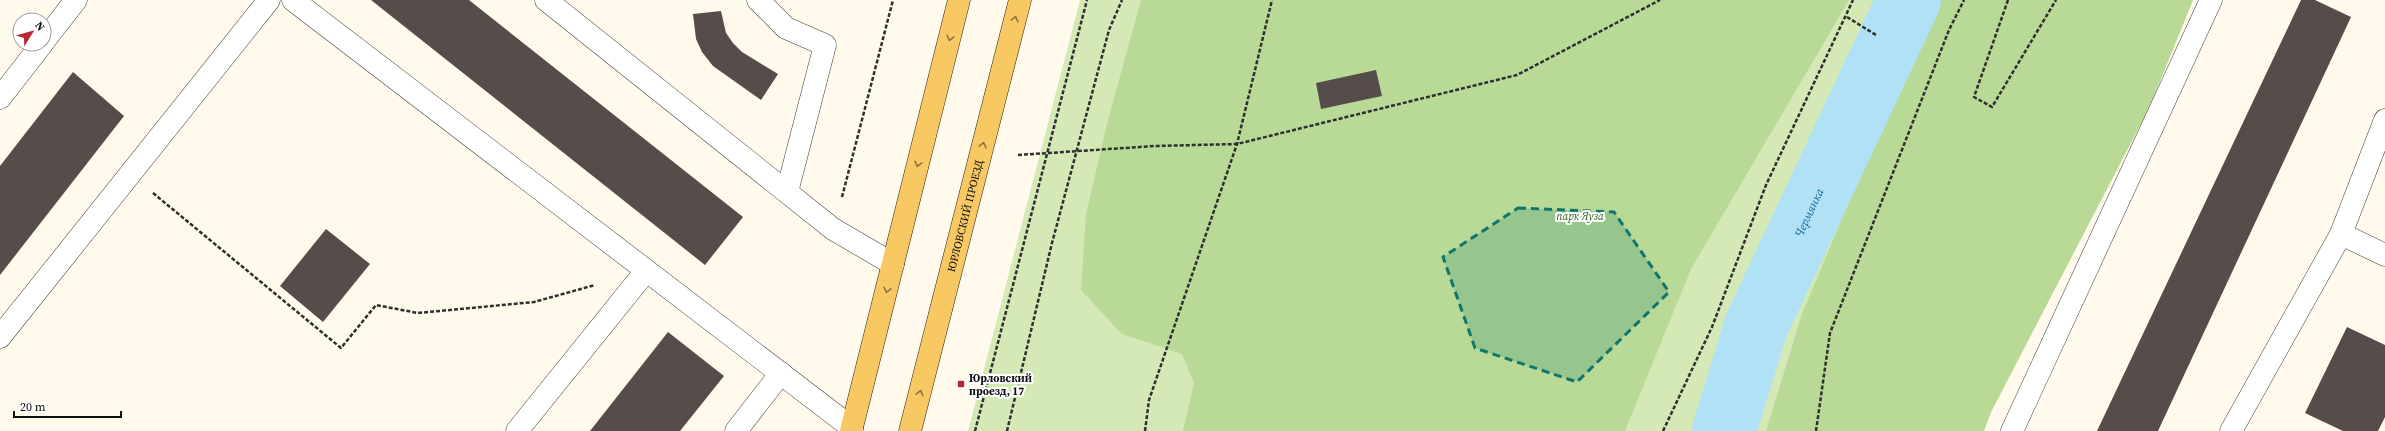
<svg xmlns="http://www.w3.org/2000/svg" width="2385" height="431" font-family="'Source Serif 4',serif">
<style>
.green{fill:#d4e9b6}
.forest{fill:#b9d996}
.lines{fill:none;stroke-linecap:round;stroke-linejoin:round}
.river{stroke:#b1e1f6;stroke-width:64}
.building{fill:#554d49}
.minor-casing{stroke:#404040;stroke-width:23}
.major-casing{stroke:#1e1e1e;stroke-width:23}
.path{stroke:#2f2f2f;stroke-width:2.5;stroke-dasharray:4 2;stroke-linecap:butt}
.minor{stroke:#fff;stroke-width:22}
.major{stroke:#f8c863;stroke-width:22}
.oneway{stroke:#8e743c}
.marked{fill:#0f766e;fill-opacity:0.2;stroke:#0f766e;stroke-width:3;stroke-dasharray:8 5;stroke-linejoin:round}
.poi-dot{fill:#bc2538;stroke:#fff;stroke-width:1.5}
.labels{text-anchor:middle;stroke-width:4;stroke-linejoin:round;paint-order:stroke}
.street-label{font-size:11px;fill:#0d0d0d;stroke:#fff}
.park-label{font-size:11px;font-style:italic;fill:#31641d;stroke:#fff}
.poi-label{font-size:11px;font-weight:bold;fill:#0d0d0d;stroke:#fff;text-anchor:start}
.water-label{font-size:12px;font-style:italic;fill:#176d9d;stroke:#fff}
</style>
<rect width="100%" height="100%" fill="#fffaec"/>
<polygon class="green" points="1080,0 2193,0 2149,108 1991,412 1984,431 968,431"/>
<g class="forest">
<polygon points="1141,0 1849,0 1691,269 1625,431 1183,431 1194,383 1182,354 1122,334 1081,290 1086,214 1107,124"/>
<polygon points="1933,0 2193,0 2149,108 1991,412 1984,431 1766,431 1802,314"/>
</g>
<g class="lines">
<path class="river" id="s1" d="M 1724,431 L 1756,326 L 1909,0"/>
</g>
<g class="building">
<polygon points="371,0 469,0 743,217 705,265"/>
<polygon points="2301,0 2315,0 2351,17 2158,431 2097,431"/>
<polygon points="721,11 726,33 733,43 742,52 778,74 761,100 713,66 702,52 696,39 693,14"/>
<polygon points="1376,70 1382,96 1321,109 1316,83"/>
<polygon points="73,72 124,116 0,275 0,166"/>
<polygon points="326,229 370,264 323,322 280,286"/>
<polygon points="2347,327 2385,345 2385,417 2378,431 2343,431 2305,413"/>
<polygon points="668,332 724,376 680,431 590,431"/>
</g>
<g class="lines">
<defs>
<g id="minor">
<polyline points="293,0 852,428"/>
<polyline points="546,0 833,229 893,264"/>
<polyline points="758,0 786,28 825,45 787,192"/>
<polyline points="44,41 76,0"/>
<polyline points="0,98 42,44"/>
<polyline points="2341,234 2385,255"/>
<polyline points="0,337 269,0"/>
<polyline points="517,431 646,271"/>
<polyline points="736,431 781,373"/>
<polyline points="2012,431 2211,0"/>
<polyline points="2231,431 2341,234 2385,120"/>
</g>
<g id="major">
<polyline points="851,431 959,0"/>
<path id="s2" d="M 910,431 L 1020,0"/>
</g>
</defs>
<use href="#minor" class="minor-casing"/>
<use href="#major" class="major-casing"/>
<g class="path">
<polyline points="2008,0 1974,97 1992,107 2056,0"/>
<polyline points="1847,17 1876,35"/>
<polyline points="1018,155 1155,146 1237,144 1517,75 1660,0"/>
<polyline points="153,193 341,348 376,305 418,313 534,302 595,285"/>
<polyline points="842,197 893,0"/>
<polyline points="975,431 1087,0"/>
<polyline points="1007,431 1052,243 1109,30 1122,0"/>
<polyline points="1145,431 1149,400 1237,144 1272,0"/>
<polyline points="1663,431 1712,327 1766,185 1853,0"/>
<polyline points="1816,431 1830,333 1949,30 1964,0"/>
</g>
<use href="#minor" class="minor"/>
<use href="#major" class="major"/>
</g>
<defs><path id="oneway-chevron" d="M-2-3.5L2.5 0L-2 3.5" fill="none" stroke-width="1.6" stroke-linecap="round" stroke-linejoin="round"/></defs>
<g class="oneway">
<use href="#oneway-chevron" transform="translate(1015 19) rotate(-76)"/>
<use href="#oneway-chevron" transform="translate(950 38) rotate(104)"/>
<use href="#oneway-chevron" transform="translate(983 145) rotate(-76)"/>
<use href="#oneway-chevron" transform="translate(918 164) rotate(104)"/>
<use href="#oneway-chevron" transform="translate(887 290) rotate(104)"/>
<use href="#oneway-chevron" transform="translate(920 393) rotate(-76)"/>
</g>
<path class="marked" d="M 1518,208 L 1614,212 L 1669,292 L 1577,382 L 1475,348 L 1443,257 Z"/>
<rect class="poi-dot" x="957" y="380" width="8" height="8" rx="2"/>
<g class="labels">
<g class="street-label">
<text dy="4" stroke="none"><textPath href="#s2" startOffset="222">ЮРЛОВСКИЙ ПРОЕЗД</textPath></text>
</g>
<g class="park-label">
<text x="1580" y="220">парк Яуза</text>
</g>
<g class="poi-label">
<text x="969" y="382">Юрловский<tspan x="969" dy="13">проезд, 17</tspan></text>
</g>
<g class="water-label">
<text dy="4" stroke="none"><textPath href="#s1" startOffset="235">Чермянка</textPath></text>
</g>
</g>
<g transform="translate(32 32) rotate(53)"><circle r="19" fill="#ffffff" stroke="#9e9e9e"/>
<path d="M0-3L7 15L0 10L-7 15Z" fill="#bc2538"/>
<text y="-6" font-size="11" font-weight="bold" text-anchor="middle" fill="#0d0d0d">N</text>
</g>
<path d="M14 411v6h107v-6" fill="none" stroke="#0d0d0d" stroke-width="2"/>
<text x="20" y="411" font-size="12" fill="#0d0d0d" stroke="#ffffff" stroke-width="3" paint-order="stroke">20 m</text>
</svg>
